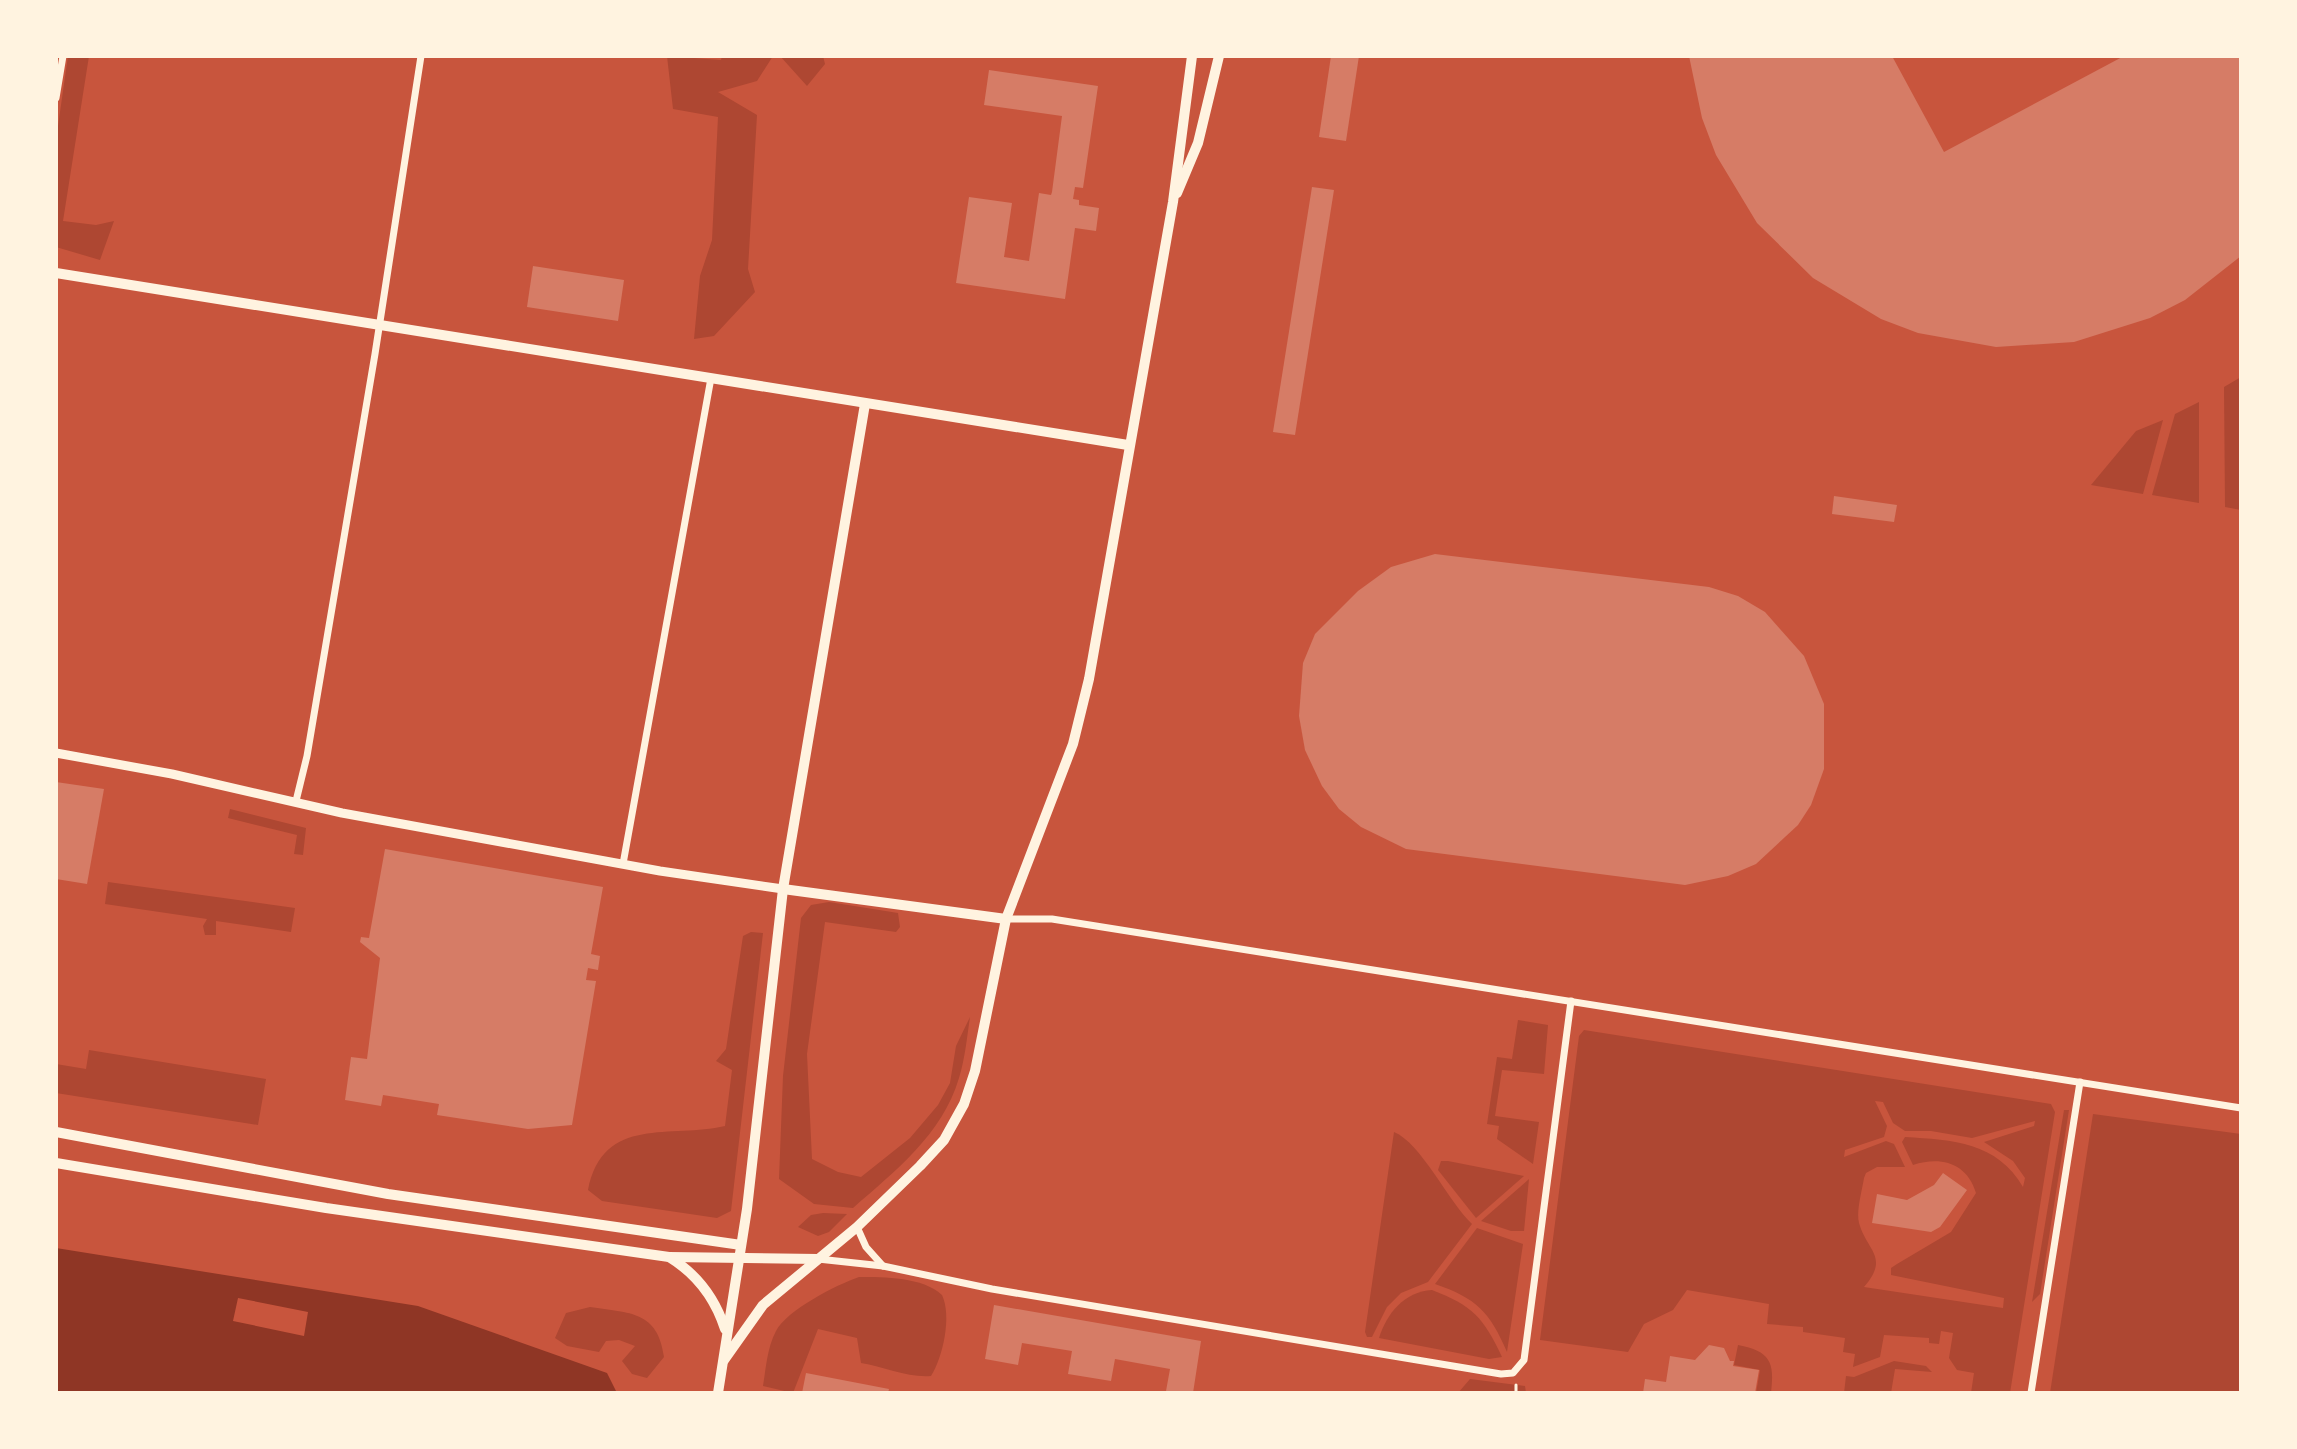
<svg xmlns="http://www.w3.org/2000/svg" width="2297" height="1449" font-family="Ubuntu,sans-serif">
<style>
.green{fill:#ae4732;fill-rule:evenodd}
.water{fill:#8f3625}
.pier{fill:#c8553d}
.building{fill:#d67c66}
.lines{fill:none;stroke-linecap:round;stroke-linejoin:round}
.path{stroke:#fff3e0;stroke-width:3}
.minor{stroke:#fff3e0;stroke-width:7}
.tertiary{stroke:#fff3e0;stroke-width:9}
.secondary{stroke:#fff3e0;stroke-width:10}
</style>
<rect width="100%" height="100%" fill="#c8553d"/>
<g class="green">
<polygon points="68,56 89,56 63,221 96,225 114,221 100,260 56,247 56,140"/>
<polygon points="667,56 721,60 722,56 773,56 757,81 718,92 757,115 748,269 755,292 714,336 694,339 700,276 712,240 718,117 673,109"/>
<polygon points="780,56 823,56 825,64 807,86"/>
<polygon points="2241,377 2241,510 2225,507 2224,387"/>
<polygon points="2199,402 2199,503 2152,495 2175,414"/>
<polygon points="2163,420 2143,494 2091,485 2136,431"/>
<polygon points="230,809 306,828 303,855 294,854 297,835 228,818"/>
<polygon points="108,882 295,908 291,932 216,921 216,935 205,935 203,926 207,919 105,904"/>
<path d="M 829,902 L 898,913 L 900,927 L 896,932 L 825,922 L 807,1054 L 812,1159 L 838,1172 L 861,1177 L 910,1138 L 938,1105 L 950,1083 L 956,1046 L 970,1017 C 967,1037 965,1059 959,1078 C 942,1135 895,1171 853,1208 L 814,1204 L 779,1179 L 783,1076 L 801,918 L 811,905 Z"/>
<path d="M 751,932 L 763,933 L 731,1211 L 717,1218 L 602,1201 L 588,1190 C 603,1114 672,1139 725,1126 L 732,1070 L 716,1061 L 726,1049 L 743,936 Z"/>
<polygon points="1518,1020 1548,1025 1544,1074 1502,1070 1495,1116 1539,1122 1533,1164 1497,1139 1499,1126 1487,1124 1497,1057 1512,1059"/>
<path d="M 1584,1030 L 2051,1104 L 2055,1112 L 2010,1393 L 1971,1393 L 1974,1373 L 1957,1370 L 1949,1358 L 1953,1333 L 1941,1331 L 1939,1344 L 1929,1343 L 1929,1338 L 1884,1335 L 1880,1357 L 1853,1367 L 1855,1354 L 1843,1352 L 1845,1338 L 1803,1332 L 1803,1327 L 1767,1324 L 1769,1304 L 1687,1290 L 1673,1310 L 1644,1324 L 1628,1352 L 1540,1340 L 1579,1036 ZM 1875,1101 L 1883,1102 L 1893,1123 L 1905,1131 L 1931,1131 L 1972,1138 L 2035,1121 L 2034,1126 L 1984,1142 L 2013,1161 L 2025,1178 L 2023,1187 C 1997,1142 1953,1140 1905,1137 L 1902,1142 L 1913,1165 C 1941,1156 1967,1163 1976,1193 L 1951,1232 L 1897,1264 L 1891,1268 L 1891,1275 L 2004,1298 L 2003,1308 L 1864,1287 C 1890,1257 1867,1251 1859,1223 C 1856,1211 1862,1191 1864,1178 L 1866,1173 L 1877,1167 L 1905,1167 L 1894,1144 L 1886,1141 L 1844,1157 L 1845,1150 L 1884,1137 L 1887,1126 Z"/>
<polygon points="89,1050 266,1079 258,1125 56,1093 56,1064 86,1069"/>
<polygon points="2064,1110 2069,1110 2040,1294 2032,1302"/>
<polygon points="2093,1114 2241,1134 2241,1393 2050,1393"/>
<path d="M 1394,1132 C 1421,1143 1448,1201 1472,1224 L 1428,1282 L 1401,1293 L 1387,1307 L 1372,1337 L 1367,1337 L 1365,1332 Z"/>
<polygon points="1441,1161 1448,1161 1524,1176 1476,1218 1438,1170"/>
<polygon points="1529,1179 1524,1231 1511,1231 1481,1221"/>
<polygon points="823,1213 847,1214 829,1232 818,1236 798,1227 811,1215"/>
<path d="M 1477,1228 L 1523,1244 L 1507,1352 C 1490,1312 1476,1298 1435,1284 Z"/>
<path d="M 859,1277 C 884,1277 923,1277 942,1295 C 952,1316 943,1357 931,1376 C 909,1378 884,1367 861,1363 L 857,1338 L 818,1329 L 793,1393 L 763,1386 C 766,1368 767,1348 776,1331 C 787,1310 836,1285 859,1277 Z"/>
<path d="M 1432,1290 C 1473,1306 1483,1317 1502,1357 L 1489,1359 L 1379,1338 C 1387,1313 1404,1292 1432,1290 Z"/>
<path d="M 590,1307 C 630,1313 658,1311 664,1357 L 647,1378 L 632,1374 L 622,1361 L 635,1346 L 619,1340 L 606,1341 L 599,1352 L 567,1346 L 555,1338 L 566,1313 Z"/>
<path d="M 1738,1345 C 1770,1351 1775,1362 1771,1393 L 1756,1393 L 1760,1370 L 1734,1365 Z"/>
<polygon points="1894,1361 1926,1366 1932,1372 1895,1369 1891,1393 1844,1393 1846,1376 1854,1377"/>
<polygon points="1470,1379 1525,1386 1526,1393 1458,1393"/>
</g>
<polygon class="water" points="56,1248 418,1306 607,1373 617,1393 56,1393"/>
<polygon class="pier" points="238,1298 308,1312 304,1336 233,1321"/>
<g class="building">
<polygon points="1331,56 1359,56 1346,141 1319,137"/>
<polygon points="1689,56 1892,56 1944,152 2124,56 2241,56 2241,256 2185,300 2150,318 2074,342 1996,347 1918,333 1881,319 1813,278 1757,223 1716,155 1702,118"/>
<polygon points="989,70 1098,86 1083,188 1075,187 1073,199 1079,200 1079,205 1099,208 1096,231 1075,228 1065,299 956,283 969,197 1012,203 1004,257 1029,261 1039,193 1051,195 1052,192 1062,116 984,105"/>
<polygon points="1312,187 1334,190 1295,435 1273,432"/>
<polygon points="533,266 624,280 618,321 527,307"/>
<polygon points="1834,496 1897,505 1894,522 1832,514"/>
<polygon points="1435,554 1709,587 1738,596 1765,612 1804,656 1824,704 1824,769 1811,805 1798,825 1756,864 1728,876 1685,885 1406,849 1361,827 1339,809 1322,786 1305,750 1299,716 1303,663 1315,634 1358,591 1391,567"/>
<polygon points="56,782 104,789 87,884 56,879"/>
<polygon points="385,849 603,887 591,954 600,956 598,970 588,968 586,980 596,981 572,1125 528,1129 437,1115 439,1104 383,1095 381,1106 345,1100 351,1057 367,1059 380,958 360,942 361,937 369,938"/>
<polygon points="1943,1173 1967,1190 1940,1227 1931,1232 1872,1223 1877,1194 1907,1200 1934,1185"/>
<polygon points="994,1305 1201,1341 1193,1393 1166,1391 1170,1369 1115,1359 1111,1381 1068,1374 1072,1351 1022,1343 1018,1365 985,1359"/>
<polygon points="1709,1345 1724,1348 1730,1361 1734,1361 1733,1366 1759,1370 1755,1393 1643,1393 1645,1379 1666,1382 1670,1356 1695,1360"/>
<polygon points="806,1373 889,1389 888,1393 802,1393"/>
</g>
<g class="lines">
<polyline class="path" points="1516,1385 1516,1393"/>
<g class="minor">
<polyline points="56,98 63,56"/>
<polyline points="296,801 307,756 375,354 421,56"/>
<polyline points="623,864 711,378"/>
<polyline points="1006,919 1052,919 2241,1108"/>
<polyline points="857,1227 866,1247 883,1266"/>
<polyline points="818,1259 883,1266 992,1289 1501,1374 1513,1373 1524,1360 1571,1001"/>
<polyline points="2031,1393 2080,1082"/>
</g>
<polyline class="tertiary" points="56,753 172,774 342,813 660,871 783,889"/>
<g class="secondary">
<polyline points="1177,193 1198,143 1219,56"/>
<polyline points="56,273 1128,445"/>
<polyline points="783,889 1006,919"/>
<polyline points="56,1132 388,1194 741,1245"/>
<path d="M 56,1163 L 326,1208 L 669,1257 C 697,1274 715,1298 725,1329"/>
<polyline points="669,1257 818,1259"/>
<polyline points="724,1360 763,1305 857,1227 920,1166 944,1140 964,1104 975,1071 1006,919 1073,744 1089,679 1173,202 1192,56"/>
<polyline points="718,1393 747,1209 783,889 865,404"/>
</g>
</g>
<rect width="2297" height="1449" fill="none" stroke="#fff3e0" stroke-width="116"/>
</svg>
